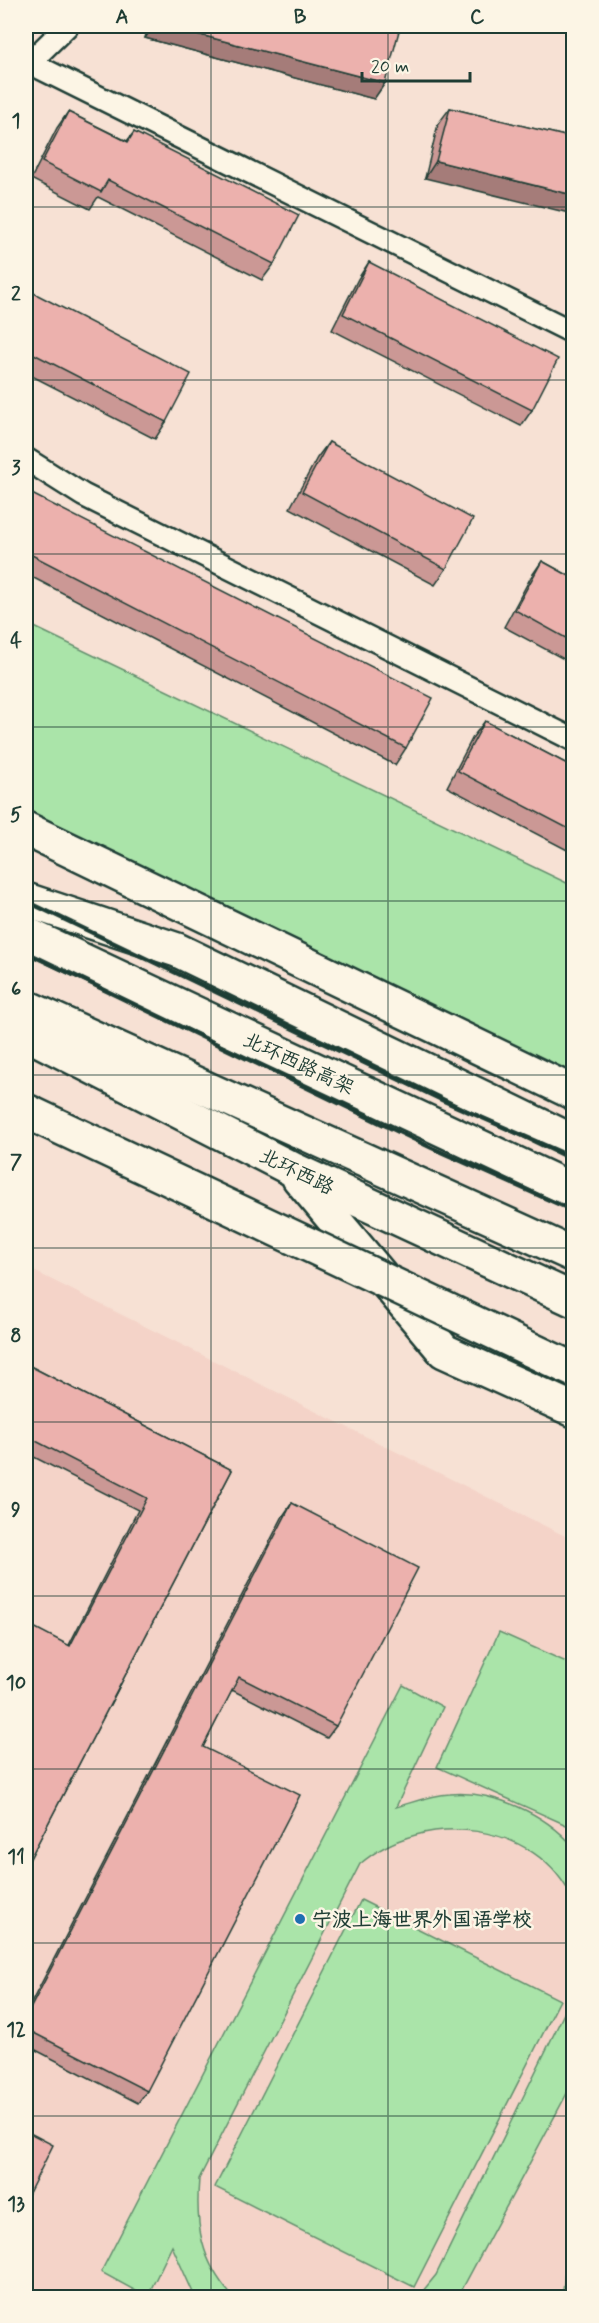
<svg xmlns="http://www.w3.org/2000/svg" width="599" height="2323" font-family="Mynerve,'LXGW WenKai TC',sans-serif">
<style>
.built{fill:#f4d3c8}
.green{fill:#aae4a9;stroke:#64906e;stroke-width:1.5}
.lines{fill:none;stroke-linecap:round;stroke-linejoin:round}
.lane-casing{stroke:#1f3d34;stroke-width:26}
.primary-casing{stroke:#1f3d34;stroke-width:38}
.highway-casing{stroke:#1f3d34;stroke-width:38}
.lane{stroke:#fcf5e5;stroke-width:21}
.primary{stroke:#fcf5e5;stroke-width:33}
.highway{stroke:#fcf5e5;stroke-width:33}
.rail{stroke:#1f3d34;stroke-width:4.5}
.highway-bridge-casing{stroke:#1f3d34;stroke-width:38;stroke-linecap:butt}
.highway-bridge{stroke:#fcf5e5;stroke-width:33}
.wall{fill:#cb9895;stroke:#1f3d34;stroke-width:1.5}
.shaded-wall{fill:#a57c79;stroke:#1f3d34;stroke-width:1.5}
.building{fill:#ecb1ad;stroke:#1f3d34;stroke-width:1.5}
.grid{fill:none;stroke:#1f3d34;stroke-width:1.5;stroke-opacity:0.55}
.poi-dot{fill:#1f6fb2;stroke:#fcf5e5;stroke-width:2}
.labels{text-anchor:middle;stroke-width:5;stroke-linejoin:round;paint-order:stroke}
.street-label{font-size:20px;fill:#1f3d34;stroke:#fcf5e5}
.poi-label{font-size:20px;font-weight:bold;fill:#1f3d34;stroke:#fcf5e5;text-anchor:start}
.neatline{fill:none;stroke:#1f3d34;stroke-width:2}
.grid-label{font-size:20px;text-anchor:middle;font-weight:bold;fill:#1f3d34}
</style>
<rect width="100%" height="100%" fill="#f7e1d4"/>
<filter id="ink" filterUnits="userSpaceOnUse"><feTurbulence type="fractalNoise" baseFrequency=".0167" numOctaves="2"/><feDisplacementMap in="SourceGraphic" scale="12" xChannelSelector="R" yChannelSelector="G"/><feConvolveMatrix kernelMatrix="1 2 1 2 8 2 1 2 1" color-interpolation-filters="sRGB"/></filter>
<g filter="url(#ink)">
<polygon class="built" points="26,1267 573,1540 573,2297 26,2297"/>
<g class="green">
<polygon points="26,623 573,886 573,1075 119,858 26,810"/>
<polygon points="499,1632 573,1665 573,1828 437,1767"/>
<path d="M 403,1685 L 443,1707 L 396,1807 C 414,1802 431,1795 450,1794 C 494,1790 545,1814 573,1846 L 573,1900 C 537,1820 423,1809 360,1864 L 199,2179 C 195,2226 201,2262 233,2297 L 195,2297 L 172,2246 L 147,2297 L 101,2272 Z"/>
<polygon points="361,1900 560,2000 414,2287 215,2187"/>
<polygon points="573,1995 573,2082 458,2297 418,2297 436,2275"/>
<polygon points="573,2184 573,2292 563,2291"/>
</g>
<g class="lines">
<defs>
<g id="lane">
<polyline points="26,61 574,333"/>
<polyline points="26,66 67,26"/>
<polyline points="26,459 83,495 574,740"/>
</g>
<g id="primary">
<polyline points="26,829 574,1093"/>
<polyline points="26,1033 292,1169 574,1300"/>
<polyline points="299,1178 444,1351 574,1410"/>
</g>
<g id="highway">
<polyline points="26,900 177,950 574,1142"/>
<polyline points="26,934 574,1191"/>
<polyline points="26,1007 574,1255"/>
</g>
</defs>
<use href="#lane" class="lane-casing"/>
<use href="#primary" class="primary-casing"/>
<use href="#highway" class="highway-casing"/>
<use href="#lane" class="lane"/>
<use href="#primary" class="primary"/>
<use href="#highway" class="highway"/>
<g class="rail">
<polyline points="26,901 444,1101 574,1158"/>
<polyline points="26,952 432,1148 574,1211"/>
</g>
<defs>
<polyline id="highway-bridge" points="26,1111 574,1370"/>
</defs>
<use href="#highway-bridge" class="highway-bridge-casing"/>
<use href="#highway-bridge" class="highway-bridge"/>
</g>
<g class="wall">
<polygon points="148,26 380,26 385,83 374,99 145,38"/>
<polygon points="450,108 573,138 425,178 438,124"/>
<polygon points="68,112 127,141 134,132 274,264 262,280 98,197 90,209 31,179 57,128"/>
<polygon points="369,262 532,410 521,426 332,330 358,279"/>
<polygon points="26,289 166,422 155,439 26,373"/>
<polygon points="329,442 446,569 435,585 290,508 317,458"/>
<polygon points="26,491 406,748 395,765 26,574"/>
<polygon points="542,561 573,578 573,664 504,627 531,577"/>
<polygon points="485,721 573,767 573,853 447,787 473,737"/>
<polygon points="26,1364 232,1470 26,1866 69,1645 138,1510 26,1453"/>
<polygon points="292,1503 336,1726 327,1738 232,1690 203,1747 147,2091 138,2103 26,2045 26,2013 283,1516"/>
</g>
<g class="shaded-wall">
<polygon points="154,26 166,26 385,83 374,99 145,38"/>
<polygon points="436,161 573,195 573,214 425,178"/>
</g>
<g class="building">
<polygon points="166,26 380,26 399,31 385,83"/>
<polygon points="450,108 573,138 573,195 436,161"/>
<polygon points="68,112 128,142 134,132 299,215 274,264 108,180 101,192 42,162"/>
<polygon points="369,262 558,359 532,410 343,314"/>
<polygon points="26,289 191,374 166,422 26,350"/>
<polygon points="329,442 473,519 446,569 302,492"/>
<polygon points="26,491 433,698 406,748 26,552"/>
<polygon points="542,561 573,578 573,642 515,610"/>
<polygon points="485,721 573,767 573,831 458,771"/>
<polygon points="26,1364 232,1470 26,1866 26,1623 70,1646 147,1498 26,1436"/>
<polygon points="292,1503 418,1568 336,1726 239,1677 203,1747 300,1795 147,2091 26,2029 26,2017"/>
<polygon points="26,2131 53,2145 26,2199"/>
</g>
</g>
<path class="grid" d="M 211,26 L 211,2298M 388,26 L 388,2298M 26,207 L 574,207M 26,380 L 574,380M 26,554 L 574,554M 26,727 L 574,727M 26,901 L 574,901M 26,1075 L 574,1075M 26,1248 L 574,1248M 26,1422 L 574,1422M 26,1596 L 574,1596M 26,1769 L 574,1769M 26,1943 L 574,1943M 26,2116 L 574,2116"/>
<circle class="poi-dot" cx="300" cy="1919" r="6"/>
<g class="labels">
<g class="street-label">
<text transform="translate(299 1063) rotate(25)" y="7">北环西路高架</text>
<text transform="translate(297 1171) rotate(26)" y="7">北环西路</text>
</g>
<g class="poi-label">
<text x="312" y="1926">宁波上海世界外国语学校</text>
</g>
</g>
<rect width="599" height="2323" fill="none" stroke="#fcf5e5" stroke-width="66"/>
<path d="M362 72v9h108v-9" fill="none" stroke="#1f3d34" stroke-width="3"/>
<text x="371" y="72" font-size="18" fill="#1f3d34" stroke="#fcf5e5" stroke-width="4.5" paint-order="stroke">20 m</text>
<rect x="33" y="33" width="533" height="2257" class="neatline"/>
<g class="grid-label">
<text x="122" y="23">A</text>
<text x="300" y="23">B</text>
<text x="477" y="23">C</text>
<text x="16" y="127">1</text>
<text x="16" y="300">2</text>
<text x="16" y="474">3</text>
<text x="16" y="647">4</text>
<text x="16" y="821">5</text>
<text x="16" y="995">6</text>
<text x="16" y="1168">7</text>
<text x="16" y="1342">8</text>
<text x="16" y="1516">9</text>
<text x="16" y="1689">10</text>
<text x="16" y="1863">11</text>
<text x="16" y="2036">12</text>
<text x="16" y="2210">13</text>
</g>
</svg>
